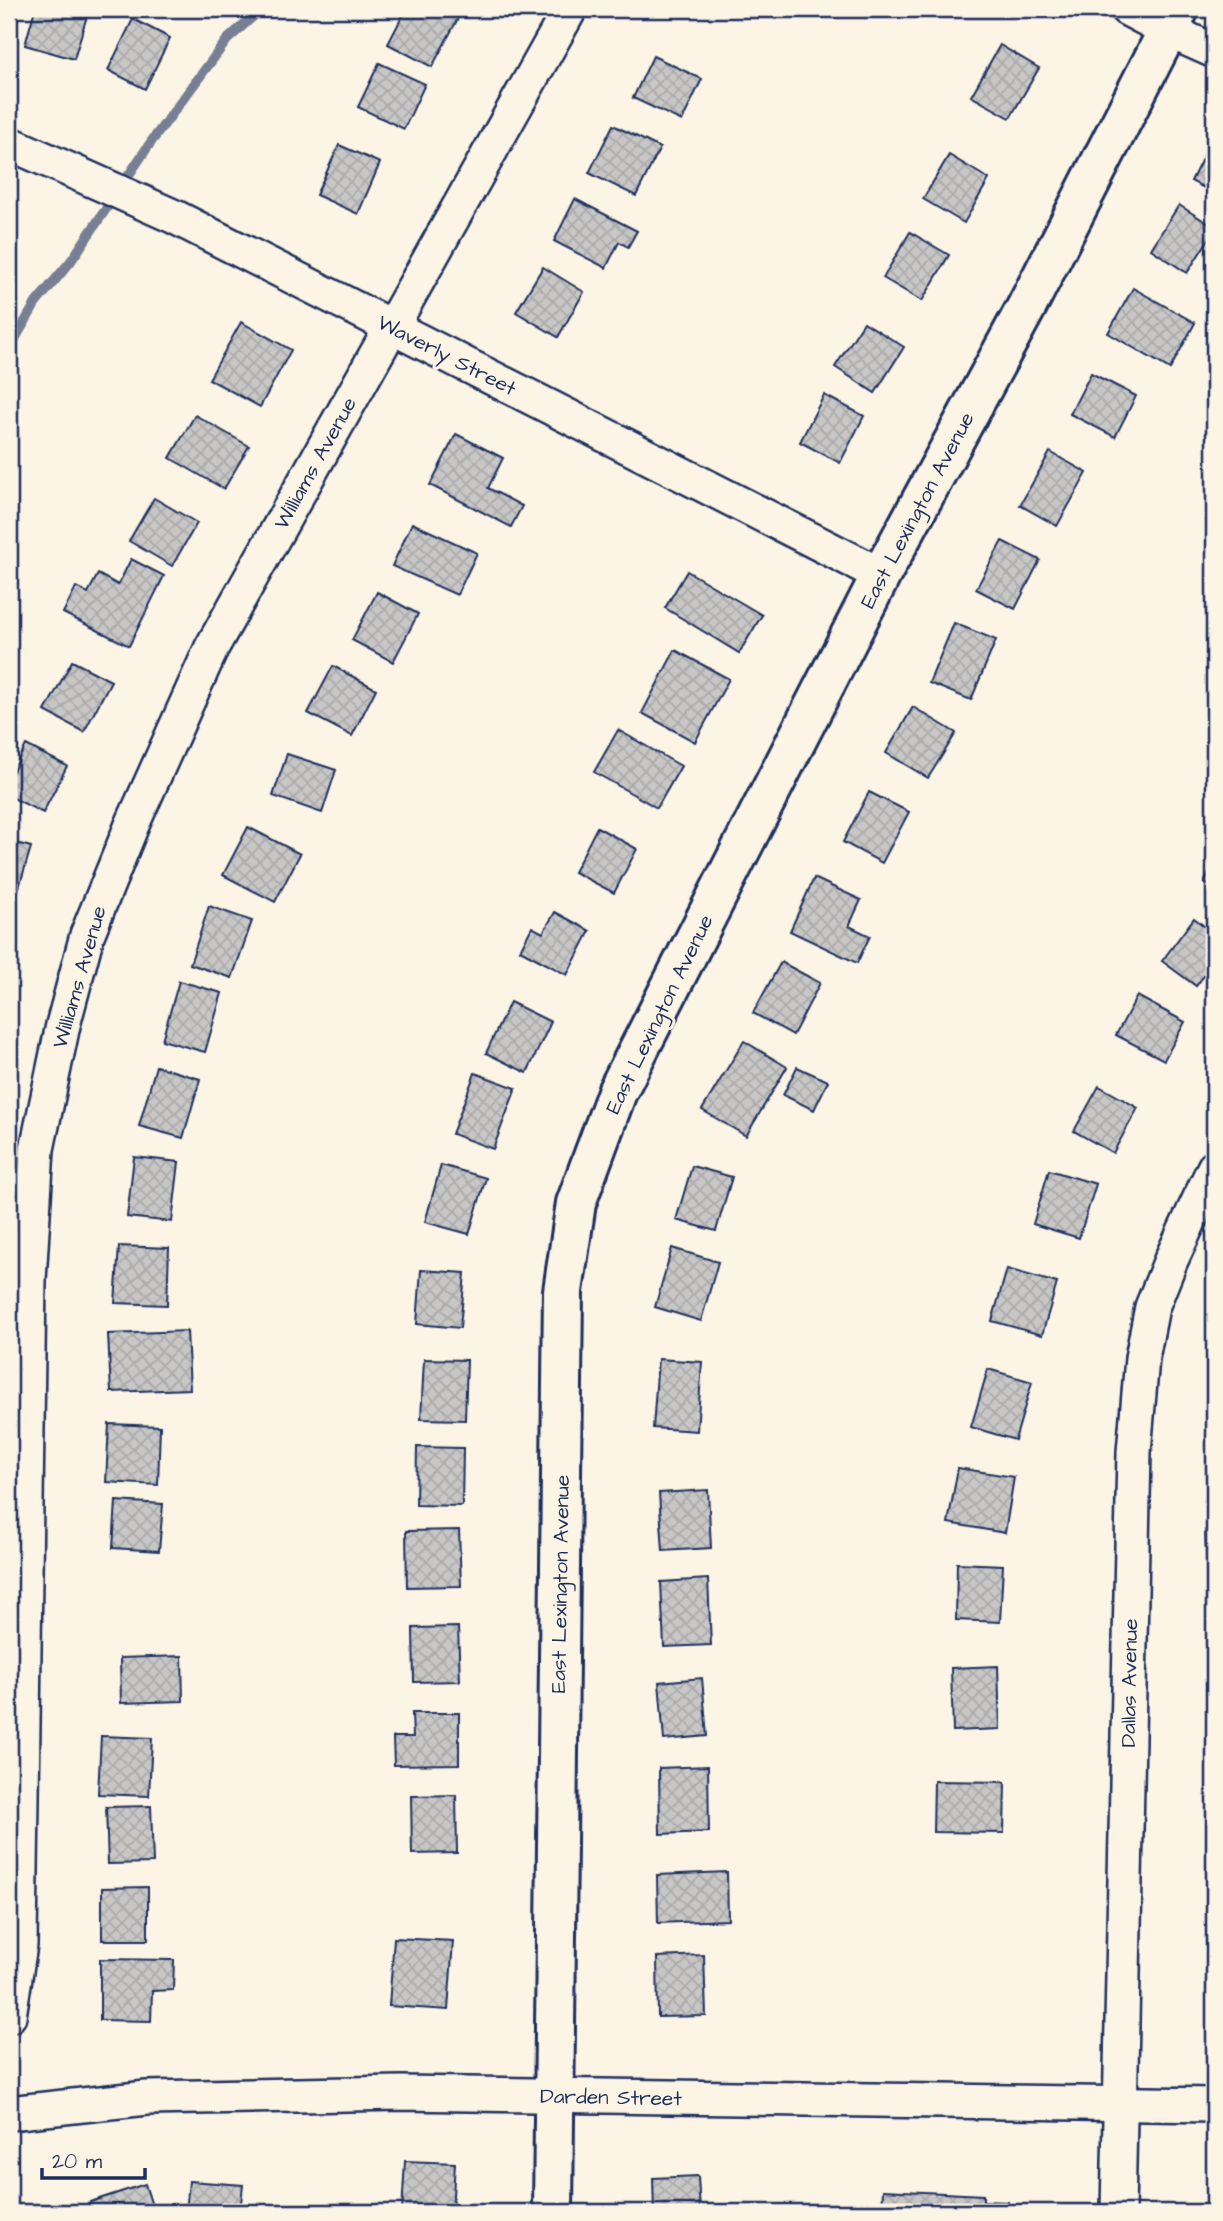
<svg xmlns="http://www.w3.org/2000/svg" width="1223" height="2221" font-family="'Architects Daughter',sans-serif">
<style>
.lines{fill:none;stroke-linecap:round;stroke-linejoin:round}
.stream{stroke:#767f94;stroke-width:10}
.building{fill:url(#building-cross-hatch);stroke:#1b2f5e;stroke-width:2}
.minor-casing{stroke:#1b2f5e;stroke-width:38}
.secondary-casing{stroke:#1b2f5e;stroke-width:44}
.minor{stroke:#fcf5e5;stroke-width:33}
.secondary{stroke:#fcf5e5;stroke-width:38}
.labels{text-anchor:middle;stroke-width:6;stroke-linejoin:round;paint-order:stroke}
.street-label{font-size:21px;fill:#1b2f5e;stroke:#fcf5e5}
</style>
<defs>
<pattern id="building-cross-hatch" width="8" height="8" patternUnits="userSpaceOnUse" patternTransform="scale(1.75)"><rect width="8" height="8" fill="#c8c7c6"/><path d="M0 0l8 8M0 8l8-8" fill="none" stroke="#ababac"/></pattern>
</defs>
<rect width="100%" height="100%" fill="#fcf5e5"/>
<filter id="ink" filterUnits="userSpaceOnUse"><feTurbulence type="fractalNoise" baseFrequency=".0143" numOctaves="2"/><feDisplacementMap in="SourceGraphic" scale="14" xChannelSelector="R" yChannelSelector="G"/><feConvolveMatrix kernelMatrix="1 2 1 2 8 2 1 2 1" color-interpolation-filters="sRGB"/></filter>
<g filter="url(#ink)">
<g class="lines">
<polyline class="stream" points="9,349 36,303 71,261 151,142 227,40 261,9"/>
</g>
<g class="building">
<polygon points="35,9 89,9 74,59 25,45"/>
<polygon points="406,9 463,9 432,67 388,44"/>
<polygon points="133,19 170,38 145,89 108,70"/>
<polygon points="1000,45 1039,68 1010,118 971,96"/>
<polygon points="653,56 702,79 682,121 633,98"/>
<polygon points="379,63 425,84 404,129 358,107"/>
<polygon points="613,125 660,148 636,196 589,173"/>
<polygon points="1214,135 1214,193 1191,181"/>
<polygon points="339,145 380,163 358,214 316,195"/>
<polygon points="949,155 989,179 964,223 923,199"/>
<polygon points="575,199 637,231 628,247 619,242 606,268 554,241"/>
<polygon points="1179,205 1214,227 1214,231 1187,273 1151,249"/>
<polygon points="910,232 949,255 922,301 883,278"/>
<polygon points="543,267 584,292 558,337 516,312"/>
<polygon points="1133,288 1195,323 1170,369 1108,333"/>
<polygon points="241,322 291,350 260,407 209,379"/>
<polygon points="864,322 904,347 875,393 835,367"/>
<polygon points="1091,373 1136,396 1115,437 1070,414"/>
<polygon points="824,395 864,416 840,463 800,442"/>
<polygon points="195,415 249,446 224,489 170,458"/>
<polygon points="456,434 503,458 488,488 522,506 511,527 430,485"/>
<polygon points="1050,452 1087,473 1057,526 1020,505"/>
<polygon points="154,498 197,523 172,566 129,541"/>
<polygon points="412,523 477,553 457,595 392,566"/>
<polygon points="1002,541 1040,560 1015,609 976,589"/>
<polygon points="131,559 164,576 129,646 63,613 76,587 88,593 98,574 118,585"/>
<polygon points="687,571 762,615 739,653 665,608"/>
<polygon points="377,592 418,614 393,662 352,640"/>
<polygon points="954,623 996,640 971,700 929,683"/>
<polygon points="675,650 729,679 695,742 642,713"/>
<polygon points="72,661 111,681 84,732 45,711"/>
<polygon points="333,666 376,689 352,736 308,713"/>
<polygon points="913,707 956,733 928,778 886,753"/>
<polygon points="618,730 681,766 657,808 594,772"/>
<polygon points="26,745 67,766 43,813 9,796 9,779"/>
<polygon points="287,754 336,770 322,813 273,796"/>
<polygon points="869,792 909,812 882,863 843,842"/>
<polygon points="248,827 300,854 275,902 223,875"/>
<polygon points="597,827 637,849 614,893 574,872"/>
<polygon points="9,841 31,847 15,901 9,899"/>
<polygon points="1214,863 1214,888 1204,883"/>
<polygon points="814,878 861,900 849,926 870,936 857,963 790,931"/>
<polygon points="209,906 252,921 232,978 190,964"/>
<polygon points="555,912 590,931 567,975 520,950 532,927 543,933"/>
<polygon points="1194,918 1214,934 1214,962 1196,986 1162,961"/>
<polygon points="781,962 820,983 793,1035 753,1013"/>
<polygon points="179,981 222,993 205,1052 162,1040"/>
<polygon points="1137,996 1185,1022 1164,1060 1116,1035"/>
<polygon points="510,1002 551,1022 527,1073 486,1053"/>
<polygon points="744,1041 787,1067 746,1136 702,1110"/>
<polygon points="156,1066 200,1079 183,1138 139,1126"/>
<polygon points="797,1067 828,1081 814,1110 783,1095"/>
<polygon points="475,1073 516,1088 493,1149 452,1134"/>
<polygon points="1099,1086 1138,1108 1113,1153 1074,1131"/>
<polygon points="134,1157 179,1162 172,1222 127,1217"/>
<polygon points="441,1165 486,1178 469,1234 425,1222"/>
<polygon points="692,1166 732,1177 716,1231 676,1220"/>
<polygon points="1049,1170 1096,1184 1079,1238 1033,1224"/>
<polygon points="119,1246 169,1248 167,1305 115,1303"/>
<polygon points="672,1248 718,1262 701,1321 655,1307"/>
<polygon points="1007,1269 1057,1283 1042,1335 992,1321"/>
<polygon points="421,1270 465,1273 460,1328 417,1324"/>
<polygon points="187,1331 190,1389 111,1392 108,1334"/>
<polygon points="424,1359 467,1360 465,1420 421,1419"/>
<polygon points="658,1359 702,1362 697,1431 653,1428"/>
<polygon points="988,1369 1032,1382 1015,1440 971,1427"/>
<polygon points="109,1424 160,1426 158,1485 106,1482"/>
<polygon points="417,1447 463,1448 462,1506 416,1505"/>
<polygon points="1214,1460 1214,1503 1205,1501"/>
<polygon points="958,1468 1014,1477 1005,1533 948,1523"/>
<polygon points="708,1490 711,1548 663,1551 659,1493"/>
<polygon points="116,1501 163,1504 159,1551 113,1548"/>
<polygon points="459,1530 461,1586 407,1587 406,1531"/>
<polygon points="1205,1530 1214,1530 1214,1593 1208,1593"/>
<polygon points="957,1563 1003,1565 1000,1622 956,1620"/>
<polygon points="708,1579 711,1645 664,1647 661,1582"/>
<polygon points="458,1627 460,1681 414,1682 413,1628"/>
<polygon points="182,1656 183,1701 121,1703 120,1658"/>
<polygon points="1212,1656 1214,1656 1214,1716"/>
<polygon points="998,1666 1000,1729 953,1731 951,1668"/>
<polygon points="702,1678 707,1736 664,1740 659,1682"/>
<polygon points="412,1713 459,1713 459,1764 394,1765 393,1737 413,1737"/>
<polygon points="101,1736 152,1738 149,1796 98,1794"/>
<polygon points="708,1766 709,1832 660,1834 659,1768"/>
<polygon points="934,1781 1005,1782 1004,1833 933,1832"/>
<polygon points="456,1795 457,1853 412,1854 411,1796"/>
<polygon points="151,1806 153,1863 108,1864 106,1807"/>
<polygon points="727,1872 728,1920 658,1923 657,1875"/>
<polygon points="148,1887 148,1940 102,1940 102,1888"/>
<polygon points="394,1938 453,1941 448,2010 389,2006"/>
<polygon points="704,1955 706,2016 658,2017 657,1957"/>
<polygon points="100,1959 174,1960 173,1990 152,1991 151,2021 100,2020"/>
<polygon points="405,2161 455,2163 452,2212 402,2212"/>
<polygon points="698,2176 700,2212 654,2212 653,2178"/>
<polygon points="189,2181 243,2185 240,2212 186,2212"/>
<polygon points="145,2184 154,2212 93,2212 90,2202"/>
<polygon points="883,2190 983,2195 983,2201 1008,2202 1008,2212 882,2212"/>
</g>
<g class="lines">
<defs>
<g id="minor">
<polyline points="1127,9 1169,31 1214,51"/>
<polyline points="9,143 175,217 881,575"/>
<polyline points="9,2016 20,1945 29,1280 37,1149 63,1025 87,935 132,825 212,647 570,9"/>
<polyline points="9,2113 147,2098 401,2093 1214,2105"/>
<polyline points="1118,2212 1134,1452 1142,1358 1152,1307 1171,1260 1214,1168"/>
</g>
<polyline id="secondary" points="553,2212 563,1291 576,1203 617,1092 881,575 1027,306 1179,9"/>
</defs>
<use href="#minor" class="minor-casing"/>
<use href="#secondary" class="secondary-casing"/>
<use href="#minor" class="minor"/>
<use href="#secondary" class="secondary"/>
</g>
</g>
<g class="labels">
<g class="street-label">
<text transform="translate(447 355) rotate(27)" y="7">Waverly Street</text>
<text transform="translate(315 463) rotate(-61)" y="7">Williams Avenue</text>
<text transform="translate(917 510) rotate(-62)" y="7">East Lexington Avenue</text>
<text transform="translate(79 977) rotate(-74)" y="7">Williams Avenue</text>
<text transform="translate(659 1014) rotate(-64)" y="7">East Lexington Avenue</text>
<text transform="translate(560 1584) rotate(-89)" y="7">East Lexington Avenue</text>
<text transform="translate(1129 1683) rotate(-89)" y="7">Dallas Avenue</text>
<text transform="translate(611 2097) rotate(1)" y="7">Darden Street</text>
</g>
</g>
<rect width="1223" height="2221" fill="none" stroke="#fcf5e5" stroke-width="35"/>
<rect x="18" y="18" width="1188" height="2186" fill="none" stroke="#1b2f5e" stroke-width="2.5" filter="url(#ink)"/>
<path d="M42 2168v10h103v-10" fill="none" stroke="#1b2f5e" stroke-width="3.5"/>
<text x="52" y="2168" font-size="21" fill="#1b2f5e" stroke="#fcf5e5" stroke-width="5" paint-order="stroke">20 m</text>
</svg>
